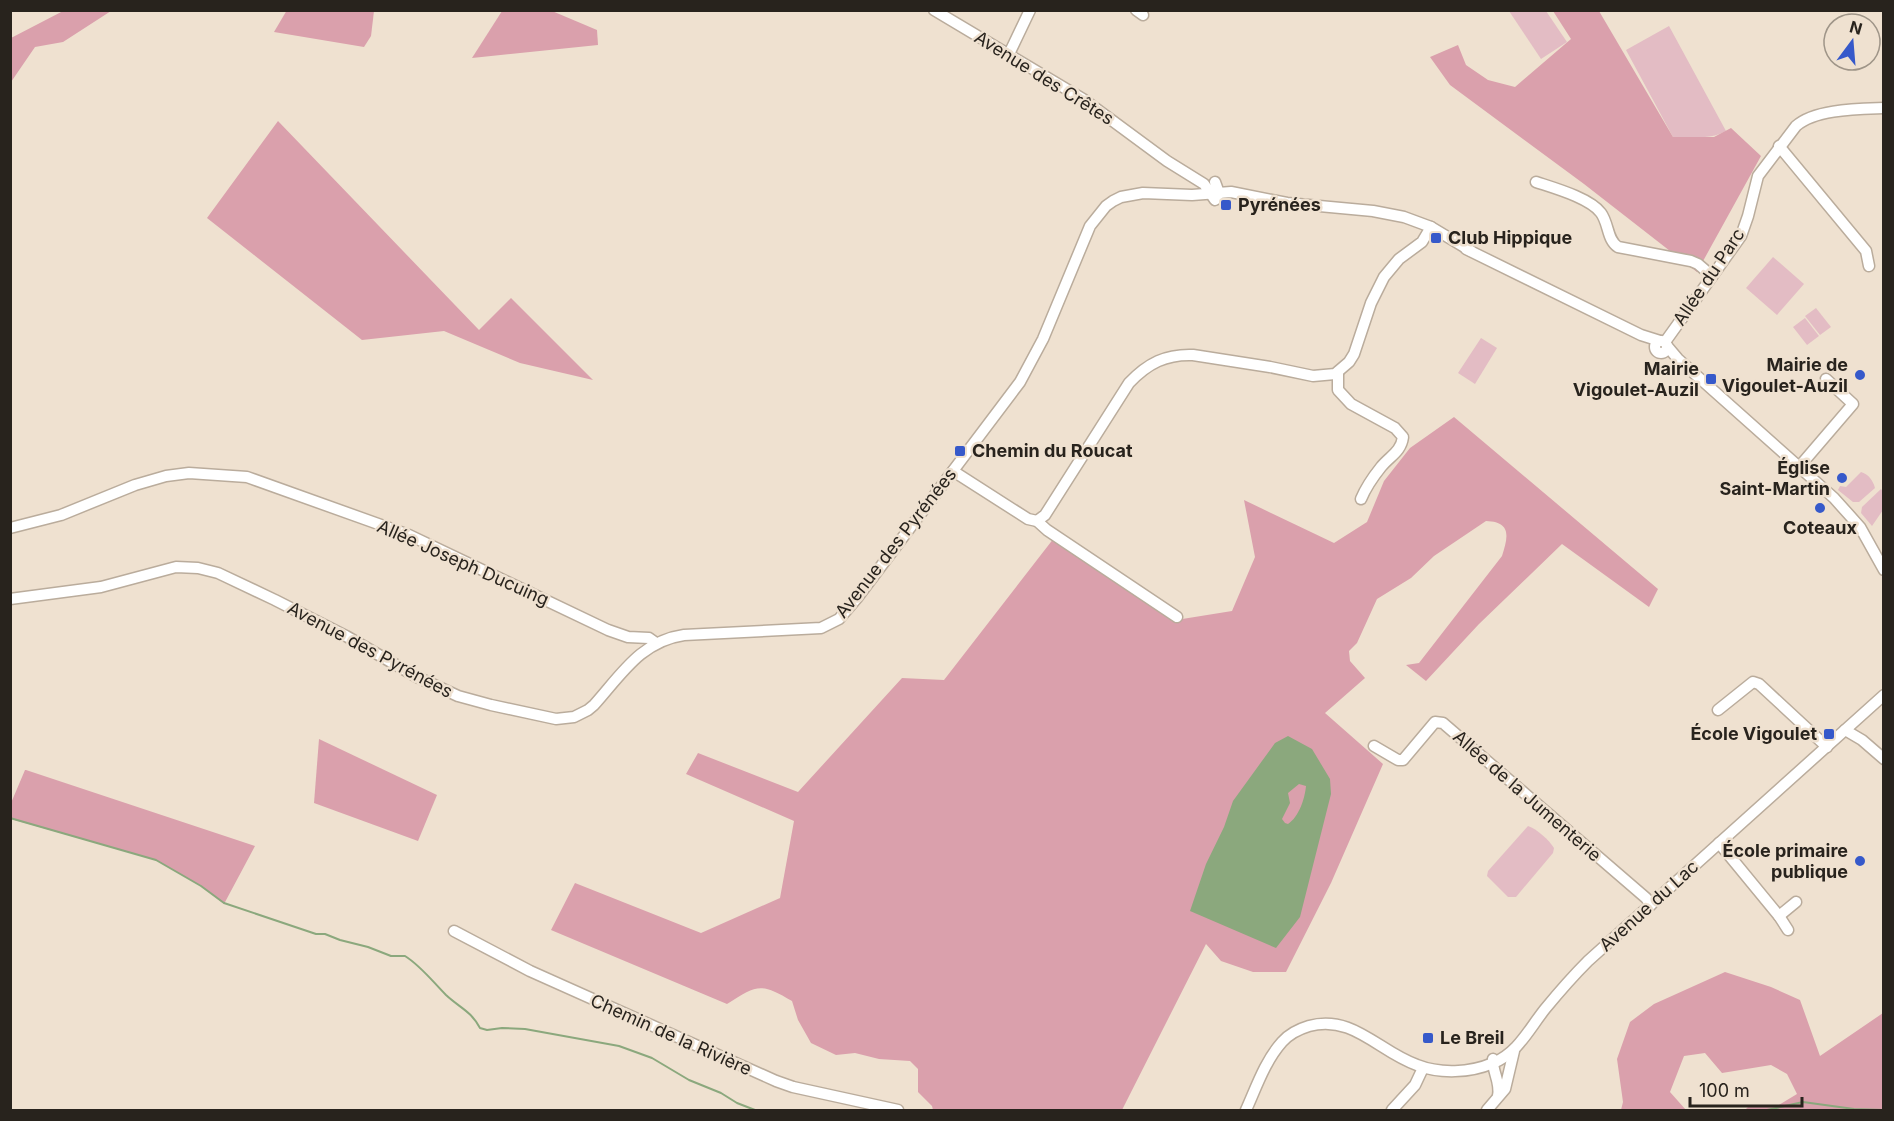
<svg xmlns="http://www.w3.org/2000/svg" width="1894" height="1121" font-family="Inter,sans-serif">
<style>
.green{fill:#e3bcc4}
.forest{fill:#daa0ac}
.water{fill:#8ba87d;fill-rule:evenodd}
.lines{fill:none;stroke-linecap:round;stroke-linejoin:round}
.stream{stroke:#8ba87d;stroke-width:2}
.minor-casing{stroke:#baac9c;stroke-width:13}
.minor{stroke:#fff;stroke-width:10}
.poi-dot{fill:#3659ca;stroke:#efe1d0;stroke-width:2}
.labels{text-anchor:middle;stroke-width:5;stroke-linejoin:round;paint-order:stroke}
.street-label{font-size:18px;fill:#28231d;stroke:#efe1d0}
.poi-label{font-size:18px;font-weight:bold;fill:#28231d;stroke:#efe1d0;text-anchor:end}
</style>
<rect width="100%" height="100%" fill="#efe1d0"/>
<g class="green">
<polygon points="1509,11 1546,11 1567,42 1541,59"/>
<path d="M 1669,26 L 1726,131 C 1710,140 1691,137 1673,137 L 1626,50 Z"/>
<polygon points="1773,257 1804,284 1777,315 1746,288"/>
<polygon points="1816,308 1831,327 1820,335 1805,316"/>
<polygon points="1805,318 1819,336 1807,345 1793,327"/>
<polygon points="1481,338 1497,348 1475,384 1458,373"/>
<path d="M 1861,472 C 1868,474 1873,480 1875,488 L 1859,502 L 1853,502 L 1838,490 L 1840,486 L 1846,487 Z"/>
<polygon points="1881,489 1883,492 1883,510 1872,526 1861,513 1862,507"/>
<path d="M 1528,826 C 1537,829 1549,840 1554,848 L 1553,853 L 1516,897 L 1508,897 L 1487,876 L 1488,871 Z"/>
</g>
<g class="forest">
<polygon points="65,10 111,11 63,42 35,47 11,82 11,38"/>
<polygon points="287,10 374,11 371,36 364,47 274,32"/>
<polygon points="502,11 552,11 597,30 598,45 472,58"/>
<polygon points="1553,11 1599,11 1673,137 1714,137 1731,128 1761,156 1697,272 1584,184 1450,85 1430,57 1458,45 1466,65 1488,80 1515,87 1571,39"/>
<polygon points="278,121 479,330 511,298 593,380 520,363 444,331 362,340 207,218"/>
<path d="M 1454,417 L 1658,589 L 1649,607 L 1562,544 L 1479,624 L 1426,681 L 1406,665 L 1419,663 L 1502,556 C 1508,537 1512,522 1486,521 L 1434,556 L 1411,578 L 1377,599 L 1357,643 L 1349,651 L 1350,661 L 1365,678 L 1325,713 L 1383,764 L 1331,883 L 1286,972 L 1253,972 L 1221,961 L 1206,944 L 1122,1110 L 933,1110 L 932,1106 L 918,1092 L 918,1069 L 910,1061 L 879,1059 L 855,1053 L 836,1055 L 811,1043 L 798,1020 L 792,1001 C 760,982 757,985 727,1004 L 551,930 L 575,883 L 701,933 L 780,898 L 794,821 L 686,774 L 698,753 L 798,792 L 902,678 L 944,680 L 1054,538 L 1176,620 L 1232,611 L 1255,557 L 1244,500 L 1334,543 L 1367,522 L 1384,481 L 1410,448 Z"/>
<polygon points="319,739 437,795 418,841 314,803"/>
<polygon points="25,770 26,770 255,846 224,904 201,886 156,860 11,819 11,803"/>
<polygon points="1725,972 1771,987 1800,1000 1820,1056 1883,1013 1883,1110 1745,1110 1749,1106 1777,1106 1797,1094 1787,1074 1771,1065 1722,1073 1705,1053 1684,1056 1670,1092 1686,1110 1621,1110 1623,1102 1617,1059 1630,1022 1654,1004"/>
</g>
<path class="water" d="M 1288,736 L 1312,749 L 1330,779 L 1331,794 L 1300,917 L 1276,948 L 1190,911 L 1206,864 L 1224,827 L 1233,801 L 1275,743 ZM 1299,784 L 1306,786 C 1305,798 1299,817 1288,824 L 1285,823 L 1282,819 L 1290,803 L 1288,793 Z"/>
<g class="lines">
<g class="stream">
<path d="M 10,818 L 156,860 L 201,886 L 224,903 L 316,934 L 325,934 L 340,940 L 368,947 L 391,956 L 405,956 C 421,966 433,982 446,995 C 460,1008 471,1011 480,1028 L 487,1030 L 502,1028 L 525,1029 L 619,1046 L 652,1058 L 689,1080 L 721,1093 L 737,1103 L 755,1110"/>
<polyline points="1767,1110 1803,1102 1854,1109 1884,1110"/>
</g>
<defs>
<g id="minor">
<polyline points="934,10 1083,99 1167,161 1204,184 1215,200 1219,193 1215,182"/>
<polyline points="1136,10 1143,15"/>
<polyline points="1009,54 1030,10"/>
<polyline points="1779,146 1866,251 1869,266"/>
<path d="M 1536,182 C 1554,188 1590,198 1601,213 C 1609,224 1607,240 1618,247 L 1691,261 L 1698,264 L 1712,276"/>
<polyline points="1466,249 1641,335 1660,341"/>
<circle cx="1661" cy="347" r="6"/>
<path d="M 1665,342 L 1741,236 L 1748,216 L 1758,176 L 1796,126 C 1815,109 1858,109 1884,108"/>
<polyline points="1667,346 1678,359 1834,498 1860,527 1884,570"/>
<path d="M 1338,372 L 1338,390 L 1351,404 L 1395,428 L 1403,437 C 1401,452 1390,456 1381,467 C 1373,477 1366,487 1361,499"/>
<polyline points="1799,467 1853,404 1826,379"/>
<polyline points="953,471 1028,519 1037,521 1047,530 1177,617"/>
<path d="M 1037,521 L 1045,515 L 1129,383 C 1148,363 1166,354 1193,355 L 1270,367 L 1313,376 L 1335,374 L 1349,362 L 1354,354 L 1371,303 L 1384,277 L 1399,259 L 1422,242 L 1431,227"/>
<polyline points="10,528 61,515 135,485 166,476 189,473 247,477 409,535 608,630 628,637 649,638 656,643"/>
<path d="M 10,599 L 101,587 L 176,567 L 198,568 L 218,573 L 275,600 L 346,636 L 417,677 L 458,696 L 491,705 L 556,719 L 574,717 L 588,710 L 594,705 C 621,675 641,641 684,635 L 821,628 L 839,619 L 857,598 L 1020,382 L 1043,339 L 1090,226 L 1106,206 L 1113,201 L 1121,197 L 1143,193 L 1192,195 L 1231,192 L 1287,203 L 1373,211 L 1404,217 L 1431,227 L 1471,251"/>
<polyline points="1718,710 1753,682 1759,684 1827,747"/>
<polyline points="1845,730 1862,740 1884,759"/>
<polyline points="1374,746 1398,760 1403,760 1435,722 1443,723 1646,898 1651,905"/>
<polyline points="1719,843 1779,916 1796,902"/>
<polyline points="1779,916 1788,930"/>
<polyline points="454,931 530,971 776,1081 793,1087 898,1110"/>
<path d="M 1493,1059 C 1492,1072 1501,1082 1498,1096"/>
<path d="M 1246,1110 C 1256,1088 1265,1061 1282,1042 C 1289,1034 1299,1029 1309,1026 C 1353,1014 1379,1052 1417,1065 C 1440,1074 1470,1073 1493,1063 C 1518,1053 1529,1029 1545,1009 C 1559,992 1573,976 1588,961 L 1884,695"/>
<polyline points="1392,1110 1415,1085 1423,1068"/>
<polyline points="1487,1110 1505,1089 1514,1051"/>
</g>
</defs>
<use href="#minor" class="minor-casing"/>
<use href="#minor" class="minor"/>
</g>
<g class="poi-dot">
<rect x="1220" y="199" width="12" height="12" rx="3"/>
<rect x="1430" y="232" width="12" height="12" rx="3"/>
<circle cx="1860" cy="375" r="6"/>
<rect x="1705" y="373" width="12" height="12" rx="3"/>
<rect x="954" y="445" width="12" height="12" rx="3"/>
<circle cx="1842" cy="478" r="6"/>
<circle cx="1820" cy="508" r="6"/>
<rect x="1823" y="728" width="12" height="12" rx="3"/>
<circle cx="1860" cy="861" r="6"/>
<rect x="1422" y="1032" width="12" height="12" rx="3"/>
</g>
<g class="labels">
<g class="street-label">
<text transform="translate(1044 78) rotate(32)" y="6">Avenue des Crêtes</text>
<text transform="translate(1709 277) rotate(-56)" y="6">Allée du Parc</text>
<text transform="translate(896 543) rotate(-52)" y="6">Avenue des Pyrénées</text>
<text transform="translate(463 563) rotate(24)" y="6">Allée Joseph Ducuing</text>
<text transform="translate(370 650) rotate(28)" y="6">Avenue des Pyrénées</text>
<text transform="translate(1527 796) rotate(41)" y="6">Allée de la Jumenterie</text>
<text transform="translate(1649 906) rotate(-42)" y="6">Avenue du Lac</text>
<text transform="translate(671 1035) rotate(24)" y="6">Chemin de la Rivière</text>
</g>
<g class="poi-label">
<text x="1238" y="211" text-anchor="start">Pyrénées</text>
<text x="1448" y="244" text-anchor="start">Club Hippique</text>
<text x="1848" y="371">Mairie de<tspan x="1848" dy="21">Vigoulet-Auzil</tspan></text>
<text x="1699" y="375">Mairie<tspan x="1699" dy="21">Vigoulet-Auzil</tspan></text>
<text x="972" y="457" text-anchor="start">Chemin du Roucat</text>
<text x="1830" y="474">Église<tspan x="1830" dy="21">Saint-Martin</tspan></text>
<text x="1820" y="534" text-anchor="middle">Coteaux</text>
<text x="1817" y="740">École Vigoulet</text>
<text x="1848" y="857">École primaire<tspan x="1848" dy="21">publique</tspan></text>
<text x="1440" y="1044" text-anchor="start">Le Breil</text>
</g>
</g>
<rect width="1894" height="1121" fill="none" stroke="#28231d" stroke-width="24"/>
<g transform="translate(1852 42) rotate(16)"><circle r="28" fill="#efe1d0" stroke="#9f9588" stroke-width="1.5"/>
<path d="M0-4.5L10 22L0 15L-10 22Z" fill="#3659ca"/>
<text y="-9" font-size="16" font-weight="bold" text-anchor="middle" fill="#28231d">N</text>
</g>
<path d="M1690 1097v9h112v-9" fill="none" stroke="#28231d" stroke-width="3"/>
<text x="1699" y="1097" font-size="18" fill="#28231d" stroke="#efe1d0" stroke-width="4.5" paint-order="stroke">100 m</text>
</svg>
